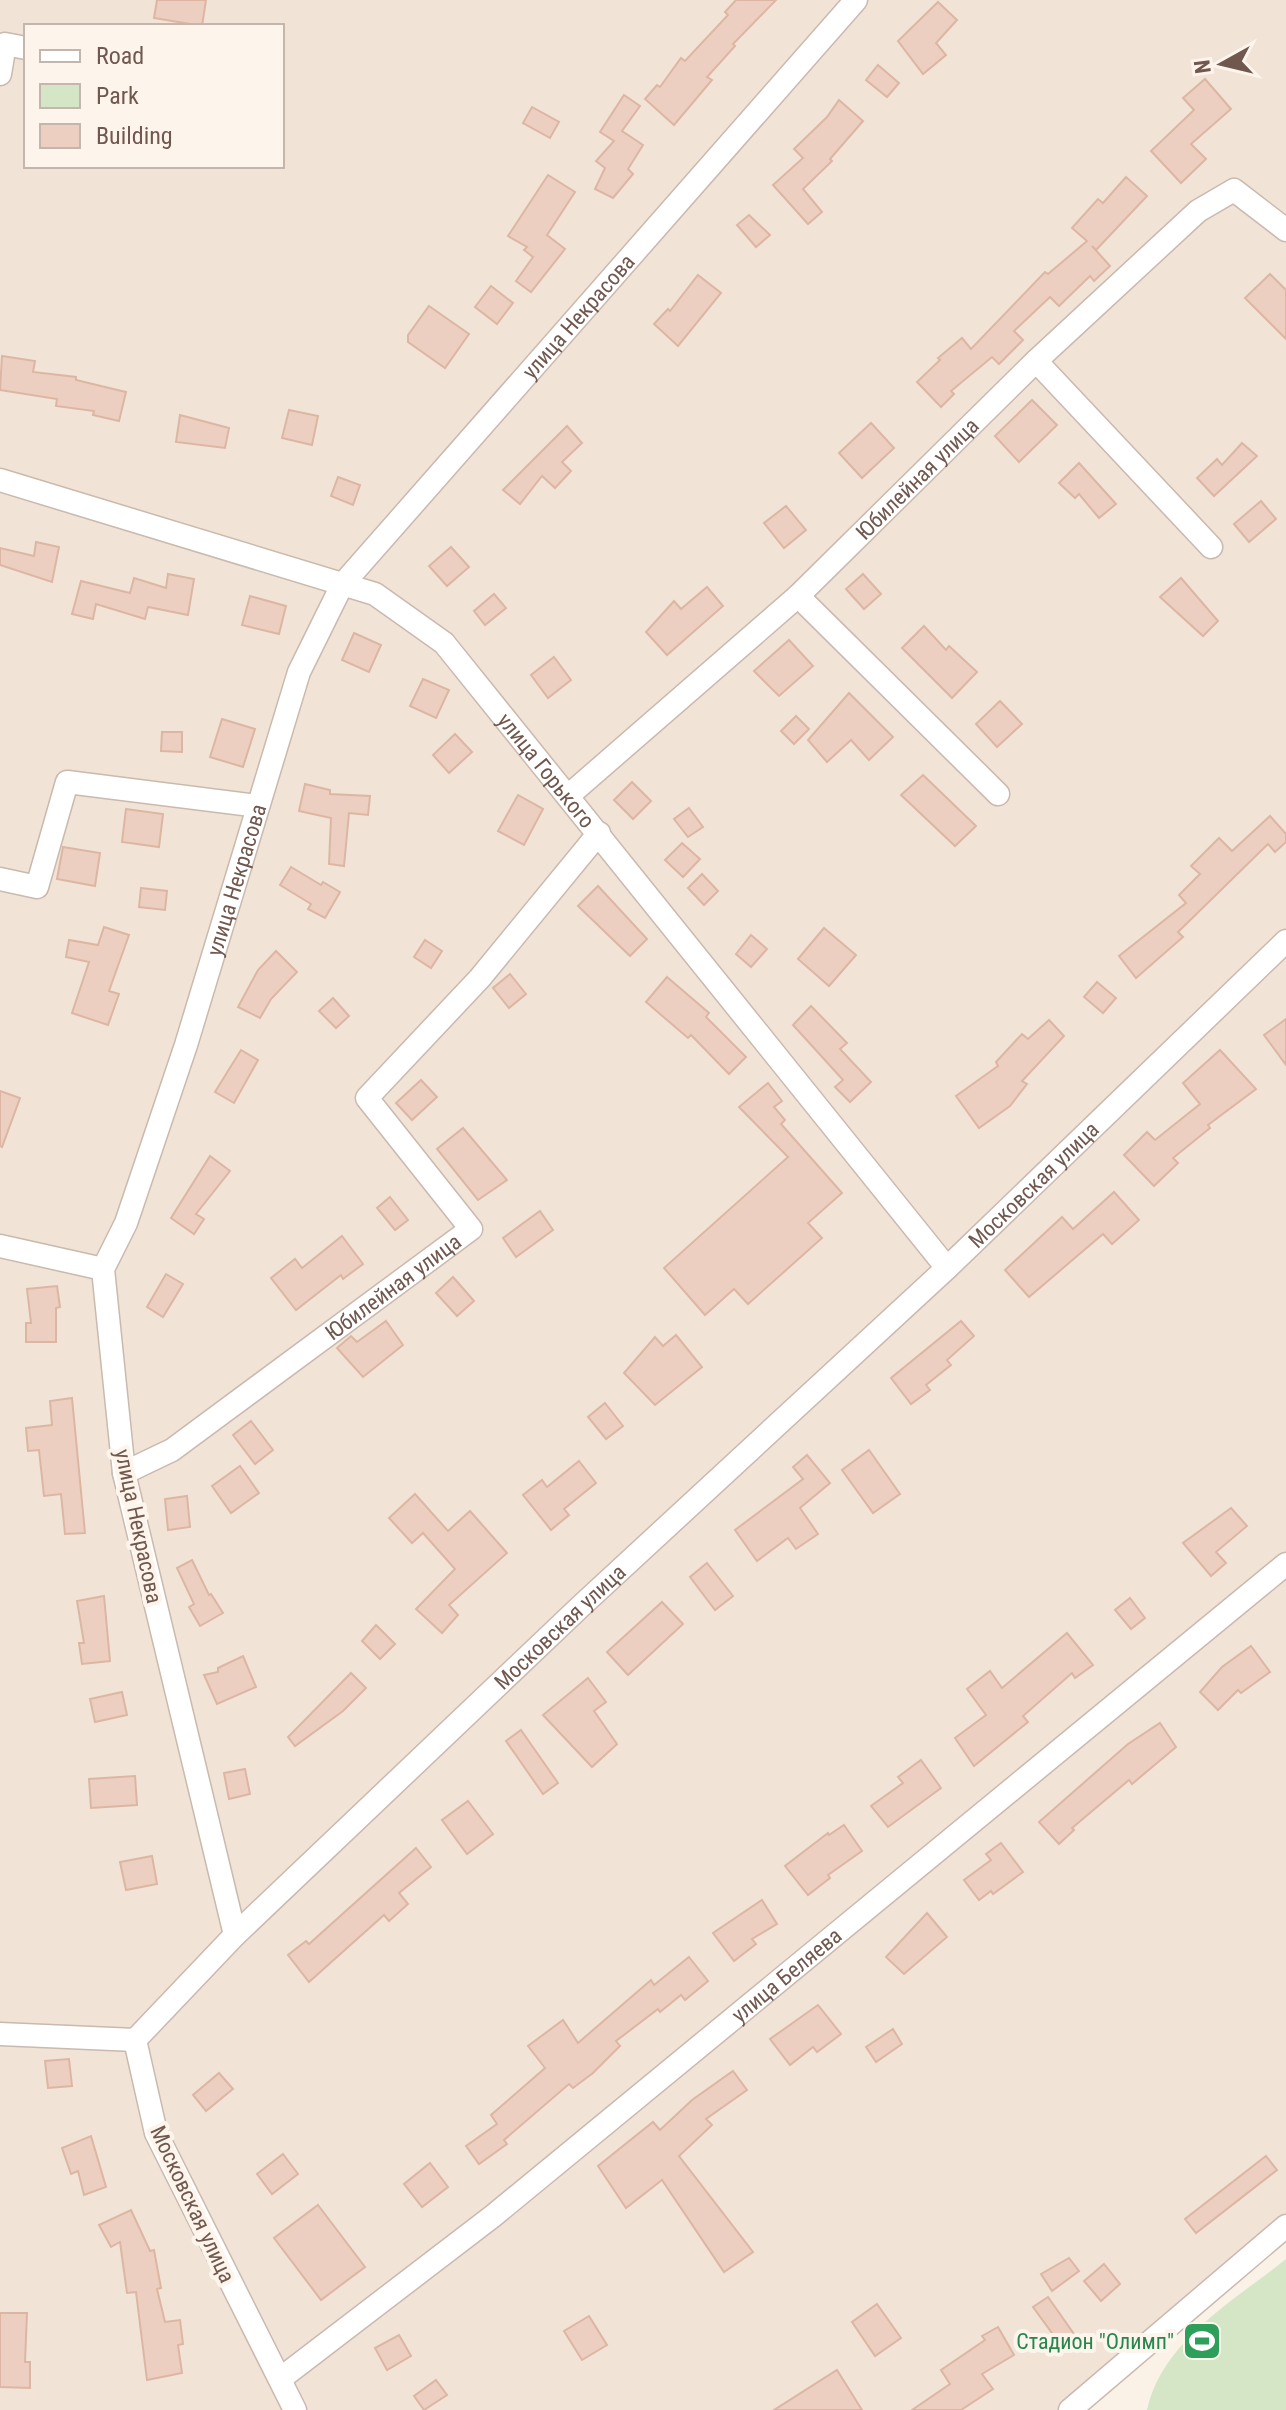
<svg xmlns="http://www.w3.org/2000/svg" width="1286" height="2410" font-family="'Roboto Condensed',sans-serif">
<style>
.residential{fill:#f1e3d6;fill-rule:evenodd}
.green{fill:#d5e6c7}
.building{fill:#eccfc1;stroke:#ddb6a3;stroke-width:2}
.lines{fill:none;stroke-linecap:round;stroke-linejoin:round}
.minor-casing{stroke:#cab9ae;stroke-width:25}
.minor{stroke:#fff;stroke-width:22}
.labels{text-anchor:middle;stroke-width:8;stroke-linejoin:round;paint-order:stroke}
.street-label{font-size:22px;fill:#70584e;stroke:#fdf5ec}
.leisure-label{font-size:22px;fill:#27864d;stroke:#fdf5ec;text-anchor:end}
</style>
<rect width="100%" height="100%" fill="#faf1e7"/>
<path class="residential" d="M 0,0 L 1286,0 L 1286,2226 L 1070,2410 L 0,2410 ZM 26,26 L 282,26 L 282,166 L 26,166 Z"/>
<path class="green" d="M 1286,2259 L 1286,2410 L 1147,2410 C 1162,2341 1235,2300 1286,2259 Z"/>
<g class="building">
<polygon points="157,0 206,0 202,26 154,18"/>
<polygon points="736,0 776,0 733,44 735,46 707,77 712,80 674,125 645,99 657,85 660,87 681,58 685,61 728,15 725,12"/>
<polygon points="938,2 957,20 936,43 946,55 923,74 898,41"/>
<polygon points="878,65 899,83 887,97 866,80"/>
<polygon points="1205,79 1231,109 1191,144 1206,159 1181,183 1151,151 1194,110 1183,98"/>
<polygon points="624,95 640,106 622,131 643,145 628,169 633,174 613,198 595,189 605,168 596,161 614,141 600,132"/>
<polygon points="839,100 863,121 830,159 832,161 803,189 822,212 808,224 773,185 803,158 794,149 827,117"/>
<polygon points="532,107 559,122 550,138 523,123"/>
<polygon points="548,175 575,192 547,235 565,249 531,292 516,281 533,257 524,250 527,247 508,236"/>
<polygon points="1126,177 1147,196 1096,250 1092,246 1110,266 1094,281 1090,276 1059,306 1050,297 1014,331 1023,340 999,364 992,357 951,391 954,394 941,407 917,382 940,360 938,358 962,338 971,349 1045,272 1048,274 1087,241 1072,228 1098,199 1103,203"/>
<polygon points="749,215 770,235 756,247 737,225"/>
<polygon points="1270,274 1286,290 1286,339 1245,298"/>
<polygon points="698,275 721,293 678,346 654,324 668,309 670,311"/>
<polygon points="491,286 513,303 497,324 475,307"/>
<polygon points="429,306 469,334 445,368 408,342 408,335"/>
<polygon points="2,356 35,361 33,372 76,377 76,380 126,392 119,421 93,415 94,411 56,406 57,399 0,390"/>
<polygon points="1032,400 1057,425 1019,462 995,436"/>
<polygon points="289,410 318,416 312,445 282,438"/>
<polygon points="180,415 229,428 225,448 176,442"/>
<polygon points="871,423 894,448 862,478 839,453"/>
<polygon points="567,426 582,443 562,462 571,471 555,488 542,476 520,504 503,490"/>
<polygon points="1242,443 1257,456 1214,496 1197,478 1217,459 1222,465"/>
<polygon points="1079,463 1116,504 1099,518 1079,494 1075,498 1059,483"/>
<polygon points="338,477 360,485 353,505 331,496"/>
<polygon points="1261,501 1276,519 1249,542 1234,524"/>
<polygon points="786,506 806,530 784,548 764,523"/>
<polygon points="36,542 59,547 52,582 0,565 0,548 34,556"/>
<polygon points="451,547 469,567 447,586 429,566"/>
<polygon points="168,574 194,579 188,615 148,607 145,619 96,604 93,619 72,614 81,581 130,593 134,578 166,588"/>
<polygon points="863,574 881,594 864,609 846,589"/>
<polygon points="1181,578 1218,621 1203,636 1160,597"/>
<polygon points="707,587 723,606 667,655 646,632 674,601 681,609"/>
<polygon points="494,594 506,608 485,625 474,611"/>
<polygon points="250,596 286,606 279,634 242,625"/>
<polygon points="924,626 946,650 949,646 977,672 952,698 902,648"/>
<polygon points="354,633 381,645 369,672 342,660"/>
<polygon points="789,640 813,666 779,696 754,671"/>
<polygon points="554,657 571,680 548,698 531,675"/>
<polygon points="423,679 449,690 436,718 410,706"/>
<polygon points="849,693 893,737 869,760 851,740 827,762 808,740"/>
<polygon points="1000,701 1022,724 997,747 976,724"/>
<polygon points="796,716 809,729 794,744 781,731"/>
<polygon points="222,719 255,729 243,767 210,757"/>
<polygon points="162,732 182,732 182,752 161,751"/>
<polygon points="455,734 472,752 449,773 433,755"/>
<polygon points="923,775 976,826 955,846 901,795"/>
<polygon points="632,782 651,801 633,819 614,800"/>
<polygon points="305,784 330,790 330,794 370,796 368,815 349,813 344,866 329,864 331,818 299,811"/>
<polygon points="518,795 543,809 524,845 498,831"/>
<polygon points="689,808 703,827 688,837 674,819"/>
<polygon points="126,809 163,814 159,847 122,842"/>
<polygon points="1270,816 1286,834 1286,842 1275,852 1268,844 1178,932 1183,937 1136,978 1119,956 1186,903 1179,895 1200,874 1191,866 1219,838 1232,851"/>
<polygon points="682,843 700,859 683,877 665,860"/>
<polygon points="63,847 100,853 95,886 57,879"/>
<polygon points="291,867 321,885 323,882 340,892 325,918 308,909 311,904 280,885"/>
<polygon points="702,874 718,891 704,905 688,888"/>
<polygon points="598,886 647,939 630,956 578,906"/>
<polygon points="141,888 167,891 165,910 139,907"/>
<polygon points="104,927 129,935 109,991 119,994 108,1025 72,1013 89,962 66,957 69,940 98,945"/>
<polygon points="824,928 856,955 829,986 798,959"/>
<polygon points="751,935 767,949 751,967 736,954"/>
<polygon points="425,940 442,951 431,968 414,957"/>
<polygon points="276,951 297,972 271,999 260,1018 238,1007 258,970"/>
<polygon points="510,974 526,994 509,1008 493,988"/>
<polygon points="667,977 709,1013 706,1017 746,1057 729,1074 691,1035 688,1038 646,1002"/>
<polygon points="1097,982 1116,998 1103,1013 1084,997"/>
<polygon points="333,998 349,1016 336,1028 319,1011"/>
<polygon points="811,1006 847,1043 840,1049 871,1082 850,1102 835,1087 843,1080 793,1025"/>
<polygon points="1286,1019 1286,1065 1264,1035"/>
<polygon points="1049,1020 1064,1036 1022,1081 1027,1084 1010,1106 979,1128 956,1096 998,1066 996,1062 1022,1034 1028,1039"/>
<polygon points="241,1050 258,1060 234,1103 215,1092"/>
<polygon points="1220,1050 1256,1089 1208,1125 1210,1128 1173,1158 1178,1163 1154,1186 1124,1155 1147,1132 1155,1140 1200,1104 1183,1083"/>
<polygon points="421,1080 437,1097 412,1120 396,1103"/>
<polygon points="768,1083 782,1101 774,1107 785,1120 781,1124 842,1193 808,1223 822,1238 748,1304 734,1289 705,1315 664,1268 788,1157 739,1107"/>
<polygon points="0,1091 20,1098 2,1147 0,1146"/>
<polygon points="463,1128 507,1180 478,1200 437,1149"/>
<polygon points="210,1156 230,1171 196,1214 204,1219 194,1234 171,1218"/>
<polygon points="1114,1192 1139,1220 1112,1244 1103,1234 1029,1297 1005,1270 1062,1217 1073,1229"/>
<polygon points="390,1197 408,1220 395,1230 377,1208"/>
<polygon points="540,1211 553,1230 516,1257 503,1238"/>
<polygon points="342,1236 363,1264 343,1279 341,1275 296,1310 271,1278 295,1259 302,1268"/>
<polygon points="166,1274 183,1284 163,1317 147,1307"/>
<polygon points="453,1277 474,1301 457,1316 436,1293"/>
<polygon points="57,1286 60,1307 56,1308 56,1342 26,1342 26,1323 31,1323 27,1289"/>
<polygon points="386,1321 403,1345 363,1377 337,1348 351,1336 357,1342"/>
<polygon points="961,1321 974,1336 947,1360 951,1365 926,1385 930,1390 911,1404 891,1378"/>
<polygon points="676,1335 702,1367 655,1405 624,1373 655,1337 663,1346"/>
<polygon points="72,1398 85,1533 65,1534 61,1494 44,1496 39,1450 28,1451 26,1428 52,1425 50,1401"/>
<polygon points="605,1403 623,1426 606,1439 588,1417"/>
<polygon points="251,1421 273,1450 255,1464 233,1435"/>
<polygon points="869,1450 900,1494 873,1513 842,1470"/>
<polygon points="807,1455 830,1483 800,1508 818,1534 796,1549 788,1538 757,1561 735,1530 803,1479 793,1467"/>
<polygon points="579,1461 596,1483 564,1509 569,1515 551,1530 523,1495 542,1480 547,1487"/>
<polygon points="240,1466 259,1493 231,1513 212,1486"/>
<polygon points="415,1494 448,1531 470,1511 507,1553 449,1605 458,1615 442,1633 416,1609 455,1569 423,1533 412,1543 389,1518"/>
<polygon points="187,1496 190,1527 168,1530 165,1499"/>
<polygon points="1231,1508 1247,1526 1216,1552 1226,1563 1211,1576 1183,1543"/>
<polygon points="192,1560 209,1595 211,1594 223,1613 200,1626 189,1607 194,1604 177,1568"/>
<polygon points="707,1563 733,1596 715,1610 690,1577"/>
<polygon points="104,1596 110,1661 82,1664 79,1643 84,1643 77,1601"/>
<polygon points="1130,1598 1145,1618 1131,1629 1115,1610"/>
<polygon points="662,1602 683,1624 628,1675 607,1652"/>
<polygon points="376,1625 395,1644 380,1659 362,1641"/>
<polygon points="1067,1633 1093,1665 1075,1678 1072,1673 1023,1716 1028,1722 974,1766 955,1738 986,1715 967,1689 990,1671 1002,1688"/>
<polygon points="1251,1646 1270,1672 1241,1693 1238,1690 1218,1710 1200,1692 1222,1667"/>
<polygon points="243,1656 256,1687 217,1704 204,1675 218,1672 218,1668"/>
<polygon points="351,1673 366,1688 343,1711 295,1746 288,1737"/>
<polygon points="588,1678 606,1702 594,1711 617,1744 592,1767 543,1715"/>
<polygon points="122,1692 127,1715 95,1722 90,1699"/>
<polygon points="1160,1723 1176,1747 1132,1784 1129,1780 1072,1828 1074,1830 1059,1844 1039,1822 1128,1744"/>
<polygon points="521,1730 558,1783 543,1794 506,1741"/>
<polygon points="921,1760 941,1788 888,1827 871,1806 903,1783 898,1777"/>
<polygon points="245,1769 250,1794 229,1799 224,1773"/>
<polygon points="135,1776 137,1805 91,1808 89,1779"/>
<polygon points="468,1801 493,1834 467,1854 442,1820"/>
<polygon points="844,1825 862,1851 828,1875 830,1878 808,1895 785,1866 828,1833 829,1835"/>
<polygon points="1001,1843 1023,1872 993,1894 991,1891 979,1900 964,1880 991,1860 986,1854"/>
<polygon points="416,1848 431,1867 399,1893 408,1904 389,1921 384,1915 309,1982 288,1955 306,1941 309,1944"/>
<polygon points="152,1856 157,1884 126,1890 120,1862"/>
<polygon points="762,1900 777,1924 752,1939 756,1944 734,1961 713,1933"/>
<polygon points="927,1913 947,1937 904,1974 886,1957"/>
<polygon points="689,1957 708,1981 685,2000 681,1995 660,2012 658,2009 616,2041 620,2046 593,2073 573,2088 569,2084 504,2140 507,2144 479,2164 466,2146 497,2124 491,2115 545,2068 528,2046 563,2020 578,2043 651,1980 654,1985"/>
<polygon points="818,2005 841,2034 817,2052 813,2047 790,2065 770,2039"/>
<polygon points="893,2029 902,2044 876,2062 866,2047"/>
<polygon points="69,2059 72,2086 48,2088 45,2061"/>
<polygon points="733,2071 747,2090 706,2119 712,2125 679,2156 753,2252 724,2272 662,2180 626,2208 598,2166 653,2122 660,2130 692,2100"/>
<polygon points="219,2073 233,2089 206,2111 193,2095"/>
<polygon points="91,2136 106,2187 84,2195 78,2171 71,2174 62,2148"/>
<polygon points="283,2154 298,2174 272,2194 257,2174"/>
<polygon points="1266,2156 1277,2170 1196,2233 1185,2219"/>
<polygon points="430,2163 448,2187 422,2207 404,2184"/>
<polygon points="318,2205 365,2267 321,2300 274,2238"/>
<polygon points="131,2210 150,2251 154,2250 161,2288 157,2289 165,2322 180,2320 183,2344 178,2345 182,2373 147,2380 136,2292 127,2293 120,2242 111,2247 99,2225"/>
<polygon points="1069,2258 1079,2271 1052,2291 1041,2274"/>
<polygon points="1104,2264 1120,2284 1101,2301 1084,2281"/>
<polygon points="1048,2297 1074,2334 1060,2344 1033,2307"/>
<polygon points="877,2304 901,2338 875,2356 852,2322"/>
<polygon points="0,2313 27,2313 25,2362 30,2362 30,2388 0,2387"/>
<polygon points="589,2316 607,2345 582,2360 564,2331"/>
<polygon points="998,2327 1014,2355 982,2374 993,2389 961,2410 912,2410 950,2384 941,2370 985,2340 982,2336"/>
<polygon points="399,2335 411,2356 387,2370 375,2348"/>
<polygon points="837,2370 862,2410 774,2410"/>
<polygon points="436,2380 447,2395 424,2410 414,2396"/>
</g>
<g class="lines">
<defs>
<g id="minor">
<polyline points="0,74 5,44 26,48"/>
<polyline points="1036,361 1211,547"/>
<path id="s1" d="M 0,480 L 375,594 L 444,643 L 947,1268"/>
<polyline points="798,596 998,794"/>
<path id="s2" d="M 568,796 L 798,596 L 1036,361 L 1198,211 L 1234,190 L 1286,230"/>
<polyline points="0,879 37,887 67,782 258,806"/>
<polyline points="0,1246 103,1269"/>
<path id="s3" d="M 124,1473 L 172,1450 L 471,1229 L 367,1098 L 480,978 L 599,833"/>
<path id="s4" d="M 235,1935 L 124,1473 L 103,1269 L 126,1223 L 186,1045 L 299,672 L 342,585 L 856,0"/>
<polyline points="0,2034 135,2040"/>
<path id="s5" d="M 280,2379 L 493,2216 L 1286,1564"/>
<path id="s6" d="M 295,2410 L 156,2133 L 135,2040 L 235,1935 L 581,1606 L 947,1268 L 1286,941"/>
<polyline points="1070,2410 1286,2226"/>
</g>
</defs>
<use href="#minor" class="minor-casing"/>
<use href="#minor" class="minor"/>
</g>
<defs>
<symbol id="stadium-square" viewBox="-11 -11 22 22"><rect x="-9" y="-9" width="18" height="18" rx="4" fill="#2e9e5b" stroke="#fdf5ec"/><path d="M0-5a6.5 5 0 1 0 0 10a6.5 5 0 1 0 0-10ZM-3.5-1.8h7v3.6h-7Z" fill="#fff"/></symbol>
</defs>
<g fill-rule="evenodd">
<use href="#stadium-square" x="1180" y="2319" width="44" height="44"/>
</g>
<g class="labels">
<g class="street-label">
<text dy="8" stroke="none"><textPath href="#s4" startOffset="1764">улица Некрасова</textPath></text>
<text dy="8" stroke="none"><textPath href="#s2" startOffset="472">Юбилейная улица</textPath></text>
<text dy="8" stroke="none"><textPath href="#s1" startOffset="640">улица Горького</textPath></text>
<text dy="8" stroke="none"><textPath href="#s4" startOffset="1092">улица Некрасова</textPath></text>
<text dy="8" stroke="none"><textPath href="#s6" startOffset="1646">Московская улица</textPath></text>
<text dy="8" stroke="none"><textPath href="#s3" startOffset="328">Юбилейная улица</textPath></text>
<text transform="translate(139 1526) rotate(78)" y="8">улица Некрасова</text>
<text dy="8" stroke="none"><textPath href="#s6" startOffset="998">Московская улица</textPath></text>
<text dy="8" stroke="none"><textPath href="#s5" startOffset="648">улица Беляева</textPath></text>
<text transform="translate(193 2204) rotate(65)" y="8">Московская улица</text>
</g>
<g class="leisure-label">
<text x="1174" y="2349">Стадион "Олимп"</text>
</g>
</g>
<rect x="24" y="24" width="260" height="144" fill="#fdf5ec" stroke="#c5b6ad" stroke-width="2"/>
<rect x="40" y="50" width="40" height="12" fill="#ffffff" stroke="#c5b6ad" stroke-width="2"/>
<text x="96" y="64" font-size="24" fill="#70584e">Road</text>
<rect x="40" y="84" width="40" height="24" fill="#d5e6c7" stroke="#c5b6ad" stroke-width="2"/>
<text x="96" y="104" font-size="24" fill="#70584e">Park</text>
<rect x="40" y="124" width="40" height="24" fill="#eccfc1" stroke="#c5b6ad" stroke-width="2"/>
<text x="96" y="144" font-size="24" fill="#70584e">Building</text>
<g transform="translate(1222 64) rotate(262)" stroke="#fdf5ec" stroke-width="6" paint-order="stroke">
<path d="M0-6L14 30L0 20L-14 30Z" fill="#70584e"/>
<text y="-12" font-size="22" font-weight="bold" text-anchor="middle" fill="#70584e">N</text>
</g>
</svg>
